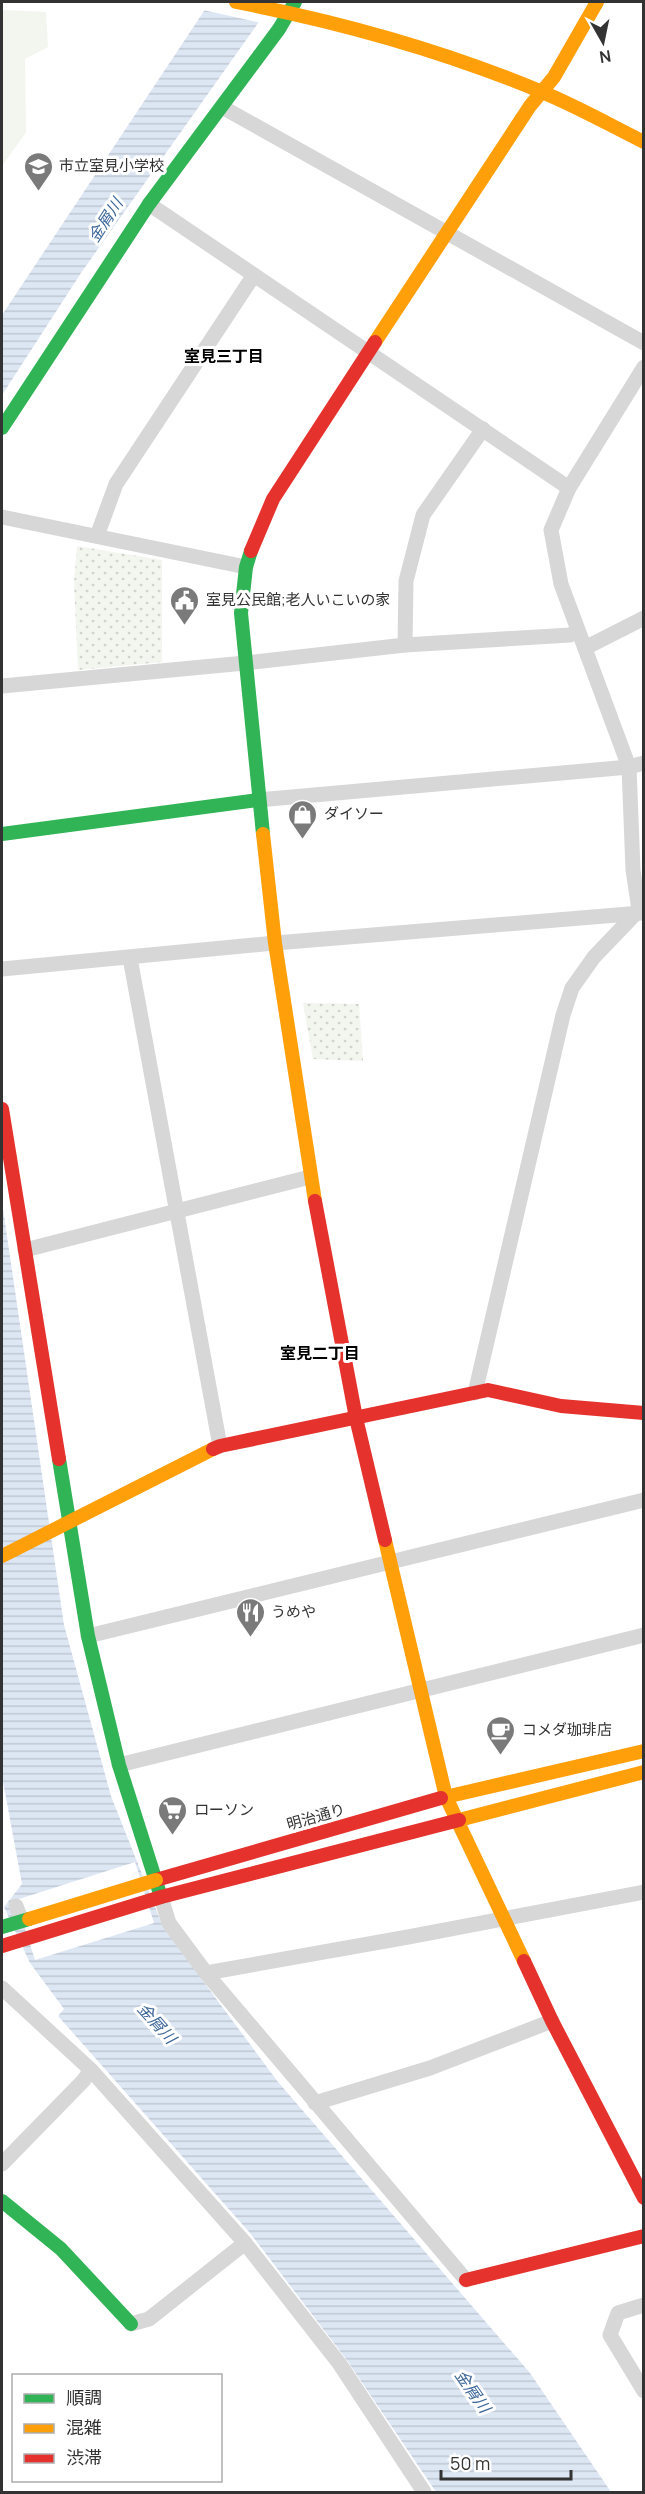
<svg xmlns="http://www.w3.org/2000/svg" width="645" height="2494" font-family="Manrope,'Noto Sans JP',sans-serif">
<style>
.grass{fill:url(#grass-dots)}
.pitch{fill:#f2f6ee}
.water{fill:url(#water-rules)}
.pier{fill:#fff}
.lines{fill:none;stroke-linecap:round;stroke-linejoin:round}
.street{stroke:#d7d7d7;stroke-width:15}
.fast{stroke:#30b455;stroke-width:14}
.slow{stroke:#ff9f0a;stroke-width:14}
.jam{stroke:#e5322d;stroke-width:14}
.slow-bridge{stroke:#ff9f0a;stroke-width:14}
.labels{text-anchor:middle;stroke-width:6;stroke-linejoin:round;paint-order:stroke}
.poi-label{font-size:15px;fill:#333;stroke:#fff;text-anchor:start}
.street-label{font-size:15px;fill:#333;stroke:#fff}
.water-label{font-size:16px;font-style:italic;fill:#3c6699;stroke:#fff}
.neighbourhood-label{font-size:16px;font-weight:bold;fill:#000;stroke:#fff}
</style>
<defs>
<pattern id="grass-dots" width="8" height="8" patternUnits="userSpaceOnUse" patternTransform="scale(1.5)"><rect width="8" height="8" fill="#f2f6ee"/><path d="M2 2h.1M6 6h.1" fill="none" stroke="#d0d3cd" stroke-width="1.8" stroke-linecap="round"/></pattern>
<pattern id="water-rules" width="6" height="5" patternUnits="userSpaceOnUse" patternTransform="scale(1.5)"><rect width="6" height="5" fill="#dde7f4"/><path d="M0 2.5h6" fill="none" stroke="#bec7d2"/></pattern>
</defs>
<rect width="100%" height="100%" fill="#fff"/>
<g class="grass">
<polygon points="77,546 162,560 162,662 78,670 74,583"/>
<polygon points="303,1003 359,1004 363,1061 313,1059"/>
</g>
<polygon class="pitch" points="2,10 46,12 48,47 25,59 26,132 2,166"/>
<g class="water">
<polygon points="210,2 273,2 81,273 2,395 2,315"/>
<polygon points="2,1202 64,1625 111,1796 163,1927 278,2082 530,2373 611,2492 436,2492 346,2359 250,2233 58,2016 64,2009 30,1963 4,1907 22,1884 2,1776"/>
</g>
<g class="pier">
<polygon points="208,2 276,2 262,23 203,10"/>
<polygon points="135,1862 154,1923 35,1960 16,1900"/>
</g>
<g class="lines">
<g class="street">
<polyline points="222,107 644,343"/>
<polyline points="149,204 569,488"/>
<polyline points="2,517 246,567"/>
<polyline points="97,536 116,484 254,275"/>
<polyline points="405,645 406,581 423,515 483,429"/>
<polyline points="585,648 644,618"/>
<polyline points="2,686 245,663 405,645 570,635 577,631"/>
<polyline points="258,800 629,767 644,763"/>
<polyline points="130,958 220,1446"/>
<polyline points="2,969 275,943 641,913"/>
<polyline points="25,1250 310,1177"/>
<polyline points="475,1393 563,1015 572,988 594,957 639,910 633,870 629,767 561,584 551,530 569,488 644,367"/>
<polyline points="88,1636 644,1500"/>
<polyline points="119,1765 644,1635"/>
<polyline points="161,1897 169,1923 206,1973 408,1937 644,1892"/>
<polyline points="16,1906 22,1921"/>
<polyline points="206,1973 466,2280"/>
<polyline points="2,1988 91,2070 245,2243 339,2363 424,2492"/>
<polyline points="315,2103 430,2068 552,2021"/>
<polyline points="2,2164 83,2081 91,2070"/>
<polyline points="644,2305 618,2313 610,2335 644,2391"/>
<polyline points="131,2324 149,2319 245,2243"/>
</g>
<g class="fast">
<polyline points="2,428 149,204 279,29 295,2"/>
<polyline points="251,551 246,567 241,613 263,834"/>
<polyline points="2,834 258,800"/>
<polyline points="59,1459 88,1636 119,1765 161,1897"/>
<polyline points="2,1927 29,1919"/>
<polyline points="2,2201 61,2249 131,2324"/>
</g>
<g class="slow">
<path d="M 236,2 C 340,22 444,51 542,92 C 576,106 610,125 644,142"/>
<polyline points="375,342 530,106 554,77 597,2"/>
<polyline points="263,834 275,943 315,1201"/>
<polyline points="385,1540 446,1797 524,1961"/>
<polyline points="2,1556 213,1449"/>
<polyline points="441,1798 644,1751"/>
<polyline points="459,1820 644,1772"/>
</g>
<g class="jam">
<polyline points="251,551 273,499 375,342"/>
<polyline points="2,1109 59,1459"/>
<polyline points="315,1201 356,1418 385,1540"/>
<polyline points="213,1449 220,1446 488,1390 561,1406 644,1413"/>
<polyline points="156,1880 441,1798"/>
<polyline points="2,1946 161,1897 459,1820"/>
<polyline points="524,1961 552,2021 644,2198"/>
<polyline points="466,2280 644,2236"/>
</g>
<polyline class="slow-bridge" points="29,1919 156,1880"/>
</g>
<defs>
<symbol id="school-pin" viewBox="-11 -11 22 30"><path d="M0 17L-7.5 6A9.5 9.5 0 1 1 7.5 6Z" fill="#7a7a7a" stroke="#fff"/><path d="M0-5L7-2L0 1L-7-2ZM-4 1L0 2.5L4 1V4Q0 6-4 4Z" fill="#fff"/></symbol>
<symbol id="civic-pin" viewBox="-11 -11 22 30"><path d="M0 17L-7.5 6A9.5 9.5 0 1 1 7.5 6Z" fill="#7a7a7a" stroke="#fff"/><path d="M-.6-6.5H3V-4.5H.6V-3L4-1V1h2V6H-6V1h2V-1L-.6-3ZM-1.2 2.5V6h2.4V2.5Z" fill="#fff"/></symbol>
<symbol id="shop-pin" viewBox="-11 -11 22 30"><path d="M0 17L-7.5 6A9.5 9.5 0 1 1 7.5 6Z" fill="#7a7a7a" stroke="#fff"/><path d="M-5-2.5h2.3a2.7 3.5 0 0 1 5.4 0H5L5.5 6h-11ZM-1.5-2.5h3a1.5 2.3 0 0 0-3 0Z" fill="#fff"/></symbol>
<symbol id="restaurant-pin" viewBox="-11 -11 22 30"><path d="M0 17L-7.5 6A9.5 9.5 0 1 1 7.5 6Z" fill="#7a7a7a" stroke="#fff"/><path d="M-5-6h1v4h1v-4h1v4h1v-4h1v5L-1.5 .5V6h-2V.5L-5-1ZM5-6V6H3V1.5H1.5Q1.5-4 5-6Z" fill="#fff"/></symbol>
<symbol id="cafe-pin" viewBox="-11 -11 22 30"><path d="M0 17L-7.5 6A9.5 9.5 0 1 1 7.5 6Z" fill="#7a7a7a" stroke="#fff"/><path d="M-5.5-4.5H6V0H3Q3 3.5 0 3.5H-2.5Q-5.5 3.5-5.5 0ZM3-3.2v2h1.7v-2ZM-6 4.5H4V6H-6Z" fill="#fff"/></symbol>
<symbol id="supermarket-pin" viewBox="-11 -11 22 30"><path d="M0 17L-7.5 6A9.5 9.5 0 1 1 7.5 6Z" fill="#7a7a7a" stroke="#fff"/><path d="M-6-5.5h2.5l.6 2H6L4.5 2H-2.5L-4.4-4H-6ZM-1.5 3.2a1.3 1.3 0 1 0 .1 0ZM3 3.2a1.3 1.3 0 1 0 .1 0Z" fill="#fff"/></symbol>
</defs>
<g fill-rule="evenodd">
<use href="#school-pin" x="22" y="150" width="33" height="45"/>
<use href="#civic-pin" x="168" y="584" width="33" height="45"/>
<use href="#shop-pin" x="286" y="798" width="33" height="45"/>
<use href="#restaurant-pin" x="234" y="1596" width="33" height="45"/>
<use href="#cafe-pin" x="484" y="1714" width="33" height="45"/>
<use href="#supermarket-pin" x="156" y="1794" width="33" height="45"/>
</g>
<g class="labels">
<g class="poi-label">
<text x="59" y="171">市立室見小学校</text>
<text x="206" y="605">室見公民館;老人いこいの家</text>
<text x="324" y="819">ダイソー</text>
<text x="271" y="1617">うめや</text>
<text x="522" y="1735">コメダ珈琲店</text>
<text x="194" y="1815">ローソン</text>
</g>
<g class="street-label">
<text transform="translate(316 1817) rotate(-16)" y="5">明治通り</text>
</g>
<g class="water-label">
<text transform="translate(105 220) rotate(-57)" y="6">金屑川</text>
<text transform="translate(157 2023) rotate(48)" y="6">金屑川</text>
<text transform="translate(473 2391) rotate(55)" y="6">金屑川</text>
</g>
<g class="neighbourhood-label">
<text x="224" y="362">室見三丁目</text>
<text x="320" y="1359">室見二丁目</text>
</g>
</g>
<rect width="645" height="2494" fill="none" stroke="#333333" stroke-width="6"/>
<rect x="12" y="2374" width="210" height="108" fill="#ffffff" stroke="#adadad" stroke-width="1.5"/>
<rect x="24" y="2394" width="30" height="9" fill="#30b455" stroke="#adadad" stroke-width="1.5"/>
<text x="66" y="2404" font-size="18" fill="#333333">順調</text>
<rect x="24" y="2424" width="30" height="9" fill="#ff9f0a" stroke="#adadad" stroke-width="1.5"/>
<text x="66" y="2434" font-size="18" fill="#333333">混雑</text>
<rect x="24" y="2454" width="30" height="9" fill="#e5322d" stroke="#adadad" stroke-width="1.5"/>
<text x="66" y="2464" font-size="18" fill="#333333">渋滞</text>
<g transform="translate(603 42) rotate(171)" stroke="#ffffff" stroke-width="4.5" paint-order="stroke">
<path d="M0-4.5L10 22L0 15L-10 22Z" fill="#333333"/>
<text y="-9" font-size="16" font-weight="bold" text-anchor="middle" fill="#333333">N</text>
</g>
<path d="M441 2470v9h130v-9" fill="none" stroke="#333333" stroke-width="3"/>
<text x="450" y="2470" font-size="18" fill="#333333" stroke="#ffffff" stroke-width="4.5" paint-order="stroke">50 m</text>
</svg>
